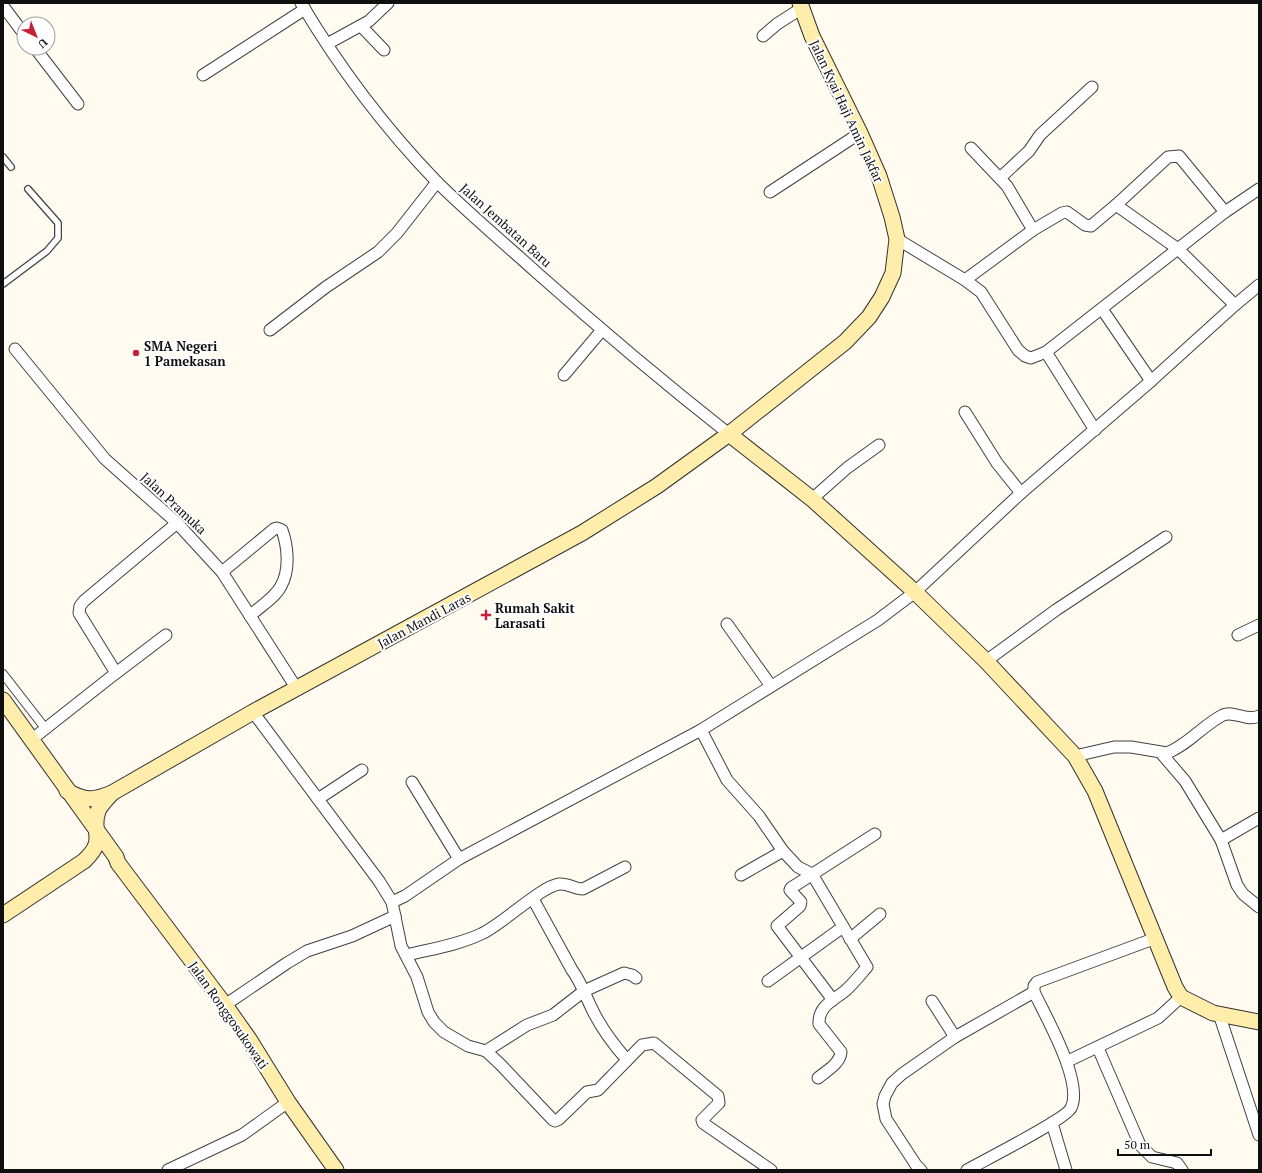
<svg xmlns="http://www.w3.org/2000/svg" width="1262" height="1173" font-family="'PT Serif',serif">
<style>
.lines{fill:none;stroke-linecap:round;stroke-linejoin:round}
.service-casing{stroke:#424242;stroke-width:8}
.pedestrian-casing{stroke:#424242;stroke-width:10}
.minor-casing{stroke:#424242;stroke-width:13}
.secondary-casing{stroke:#313131;stroke-width:17}
.service{stroke:#fff;stroke-width:5.5}
.pedestrian{stroke:#fff;stroke-width:8}
.minor{stroke:#fff;stroke-width:11}
.secondary{stroke:#ffeeab;stroke-width:15}
.poi-dot{fill:#c42138;stroke:#fff;stroke-width:1.5}
.labels{text-anchor:middle;stroke-width:4;stroke-linejoin:round;paint-order:stroke}
.street-label{font-size:13px;fill:#0f0f0f;stroke:#fff}
.poi-label{font-size:13px;font-weight:bold;fill:#0f0f0f;stroke:#fff;text-anchor:start}
</style>
<rect width="100%" height="100%" fill="#fffbf0"/>
<g class="lines">
<defs>
<g id="service">
<polyline points="3,157 11,167"/>
<polyline points="3,284 47,251 58,238 58,223 28,189"/>
</g>
<polyline id="pedestrian" points="3,674 45,728"/>
<g id="minor">
<path d="M 301,3 C 339,67 385,128 436,181 C 468,213 503,242 536,272 C 599,328 663,382 729,434"/>
<polyline points="3,6 24,34"/>
<polyline points="361,26 384,50"/>
<polyline points="763,36 777,24 802,8"/>
<polyline points="327,44 369,21 388,3"/>
<polyline points="35,48 78,104"/>
<polyline points="203,75 305,9"/>
<polyline points="971,148 1007,186 1033,230"/>
<polyline points="1000,178 1029,151 1040,135 1092,87"/>
<polyline points="770,192 860,133"/>
<polyline points="1116,205 1178,249 1235,305"/>
<polyline points="897,239 965,280 981,292 1018,350 1025,356 1031,358 1046,352 1225,212 1259,189"/>
<polyline points="965,280 1033,230 1062,213 1067,212 1085,225 1091,226 1116,205 1168,157 1179,156 1225,212"/>
<polyline points="1102,309 1151,381"/>
<polyline points="270,330 326,287 378,252 397,233 437,182"/>
<polyline points="15,349 105,459 177,523 222,572 297,689"/>
<polyline points="1046,352 1095,430"/>
<polyline points="564,375 602,330"/>
<polyline points="965,412 997,463 1021,493"/>
<polyline points="812,499 847,468 879,445"/>
<path d="M 222,572 L 274,529 L 277,528 L 282,530 C 288,547 290,570 281,586 C 275,598 259,607 250,616"/>
<polyline points="727,624 771,686"/>
<polyline points="1238,635 1259,625"/>
<polyline points="986,661 1056,610 1166,537"/>
<polyline points="116,673 166,635"/>
<polyline points="253,712 379,881 392,902 405,896 459,859 701,730 878,620 915,592 1021,493 1151,381 1235,305 1259,285"/>
<path d="M 701,730 L 727,780 L 759,816 L 783,851 L 798,867 L 812,874 L 867,967 C 860,975 853,984 845,991 C 834,1000 818,1006 819,1024 L 841,1052 C 840,1064 826,1071 818,1078"/>
<polyline points="31,740 116,673 79,613 80,606 84,601 177,523"/>
<polyline points="1161,753 1185,781 1221,840 1237,885 1243,894 1259,907"/>
<path d="M 1075,756 L 1114,747 L 1131,747 L 1167,753 C 1188,745 1203,725 1223,715 C 1234,710 1247,722 1259,716"/>
<polyline points="412,782 459,859"/>
<polyline points="318,799 362,770"/>
<polyline points="1221,840 1259,818"/>
<polyline points="741,875 783,851"/>
<path d="M 533,899 L 572,970 C 581,982 585,995 592,1009 C 601,1028 613,1044 627,1060"/>
<polyline points="392,902 401,946 417,977 428,1012 434,1022 444,1032 468,1046 486,1051 500,1064 553,1120 555,1121 559,1119 587,1092 598,1090 642,1045 654,1043 718,1096 719,1103 702,1120 703,1123 771,1170"/>
<polyline points="850,939 880,914"/>
<path d="M 407,955 C 431,949 458,945 481,934 C 503,924 540,887 559,884 C 568,883 574,889 583,889 L 625,867"/>
<polyline points="768,981 843,927"/>
<polyline points="833,1000 777,926 800,906 801,902 790,890 791,888 875,834"/>
<polyline points="932,1001 955,1037"/>
<polyline points="225,1005 287,963 307,951 352,936 395,916"/>
<polyline points="1219,1014 1259,1135"/>
<polyline points="1098,1048 1140,1145 1152,1157 1177,1163 1182,1170"/>
<polyline points="486,1051 527,1025 553,1015 584,991 624,973 632,975 636,978"/>
<polyline points="1068,1061 1158,1018 1181,997"/>
<polyline points="1052,1123 1066,1170"/>
<polyline points="168,1170 242,1135 288,1102"/>
<polyline points="921,1170 916,1165 886,1119 883,1104 885,1096 892,1083 902,1074 955,1037 1034,992"/>
<path d="M 967,1170 C 983,1161 1066,1119 1071,1108 C 1084,1083 1046,1017 1034,992 L 1034,986 L 1037,982 L 1156,938"/>
</g>
<g id="secondary">
<polyline points="729,434 812,499 915,592 986,661 1075,756 1095,791 1175,987 1181,997 1213,1013 1259,1022"/>
<polyline points="3,700 116,857 118,863 225,1005 249,1039 288,1102 336,1170"/>
<path d="M 67,791 C 85,801 93,801 112,793 L 253,712 L 582,533 L 657,486 L 729,434 L 845,342 L 869,317 L 882,297 L 893,273 L 897,239 L 892,217 L 879,176 L 860,133 L 812,36 L 800,3"/>
<path d="M 3,915 L 84,861 C 108,838 90,834 98,811 C 101,804 107,799 112,793"/>
</g>
</defs>
<use href="#service" class="service-casing"/>
<use href="#pedestrian" class="pedestrian-casing"/>
<use href="#minor" class="minor-casing"/>
<use href="#secondary" class="secondary-casing"/>
<use href="#service" class="service"/>
<use href="#pedestrian" class="pedestrian"/>
<use href="#minor" class="minor"/>
<use href="#secondary" class="secondary"/>
</g>
<g class="poi-dot">
<circle cx="136" cy="353" r="4"/>
<path d="M484 609h4v4h4v4h-4v4h-4v-4h-4v-4h4z"/>
</g>
<g class="labels">
<g class="street-label">
<text transform="translate(847 111) rotate(65)" y="5">Jalan Kyai Haji Amin Jakfar</text>
<text transform="translate(506 225) rotate(42)" y="5">Jalan Jembatan Baru</text>
<text transform="translate(174 503) rotate(43)" y="5">Jalan Pramuka</text>
<text transform="translate(424 620) rotate(-28)" y="5">Jalan Mandi Laras</text>
<text transform="translate(229 1015) rotate(55)" y="5">Jalan Ronggosukowati</text>
</g>
<g class="poi-label">
<text x="144" y="351">SMA Negeri<tspan x="144" dy="15">1 Pamekasan</tspan></text>
<text x="495" y="613">Rumah Sakit<tspan x="495" dy="15">Larasati</tspan></text>
</g>
</g>
<rect width="1262" height="1173" fill="none" stroke="#0f0f0f" stroke-width="8"/>
<g transform="translate(36 36) rotate(137)"><circle r="19" fill="#ffffff" stroke="#9f9f9f"/>
<path d="M0-3L7 15L0 10L-7 15Z" fill="#c42138"/>
<text y="-6" font-size="11" font-weight="bold" text-anchor="middle" fill="#0f0f0f">U</text>
</g>
<path d="M1118 1149v6h93v-6" fill="none" stroke="#0f0f0f" stroke-width="2"/>
<text x="1124" y="1149" font-size="12" fill="#0f0f0f" stroke="#ffffff" stroke-width="3" paint-order="stroke">50 m</text>
</svg>
